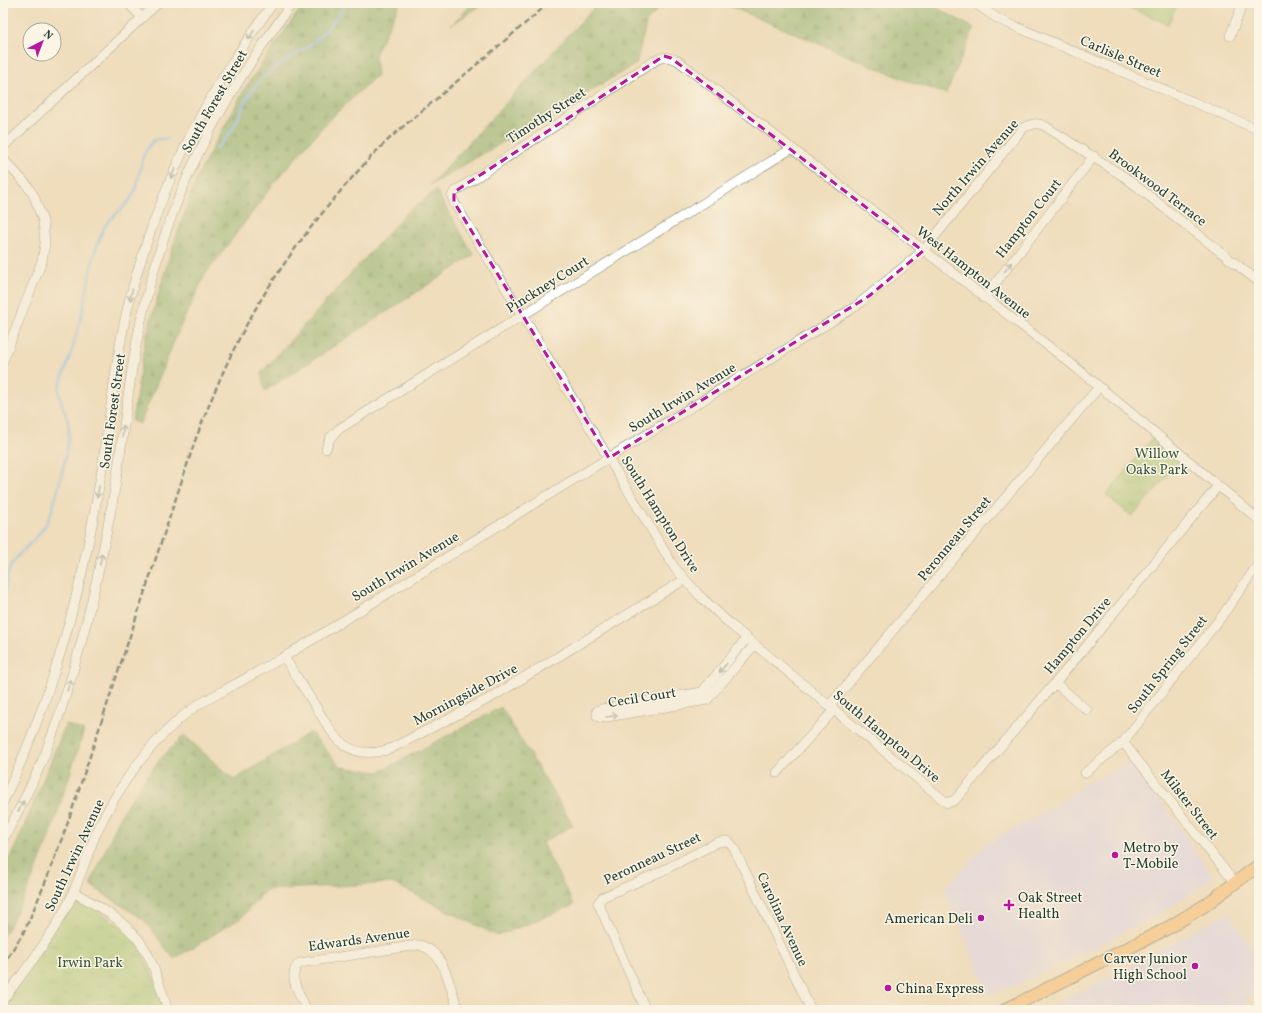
<svg xmlns="http://www.w3.org/2000/svg" width="1262" height="1013" font-family="Vollkorn,serif">
<style>
.built{fill:#ddd5f6}
.green{fill:#a1ca76;stroke:#608455}
.forest{fill:url(#forest-firs);stroke:#50764e}
.park{fill:url(#park-tufts);stroke:#608455}
.lines{fill:none;stroke-linecap:round;stroke-linejoin:round}
.stream{stroke:#7dbbf0;stroke-width:2.5}
.minor-casing{stroke:#687563;stroke-width:10}
.major-casing{stroke:#687563;stroke-width:14}
.minor{stroke:#fff;stroke-width:9}
.major{stroke:#fdbc70;stroke-width:12}
.rail{stroke:#1f3d34;stroke-width:2.5;stroke-dasharray:6 3;stroke-linecap:butt}
.oneway{stroke:#8f9e9a}
.marked{fill:none;stroke:#b5179e;stroke-width:3;stroke-dasharray:8 5;stroke-linejoin:round}
.poi-dot{fill:#b5179e;stroke:#fcf5e5;stroke-width:1.5}
.labels{text-anchor:middle;stroke-width:3;stroke-linejoin:round;paint-order:stroke}
.street-label{font-size:14px;fill:#1f3d34;stroke:#fcf5e5}
.park-label{font-size:14px;fill:#395941;stroke:#fcf5e5}
.poi-label{font-size:14px;fill:#1f3d34;stroke:#fcf5e5;text-anchor:start}
</style>
<defs>
<pattern id="forest-firs" width="22" height="20" patternUnits="userSpaceOnUse"><rect width="22" height="20" fill="#80ae67"/><path d="M5 1l3.5 6h-7zM16 11l3.5 6h-7z" fill="#688f56"/></pattern>
<pattern id="park-tufts" width="24" height="20" patternUnits="userSpaceOnUse"><rect width="24" height="20" fill="#a1ca76"/><path d="M3 7l-1-3M5 7V3M7 7l1-3M15 17l-1-3M17 17v-4M19 17l1-3" fill="none" stroke="#83a562"/></pattern>
</defs>
<rect width="100%" height="100%" fill="#fcf5e5"/>
<filter id="ink" filterUnits="userSpaceOnUse"><feTurbulence type="fractalNoise" baseFrequency=".025" numOctaves="2"/><feDisplacementMap in="SourceGraphic" scale="8" xChannelSelector="R" yChannelSelector="G"/><feConvolveMatrix kernelMatrix="1 2 1 2 8 2 1 2 1" color-interpolation-filters="sRGB"/></filter>
<filter id="wash" filterUnits="userSpaceOnUse"><feTurbulence type="fractalNoise" baseFrequency=".012" numOctaves="4" result="noise"/><feDisplacementMap in="SourceGraphic" scale="16" xChannelSelector="R" yChannelSelector="G"/><feGaussianBlur stdDeviation="0.9" result="paint"/><feColorMatrix in="noise" values="0 0 0 0 0 0 0 0 0 0 0 0 0 0 0 0 0 1.4 0 .05"/><feComposite in="paint" operator="in"/></filter>
<g filter="url(#wash)">
<rect width="100%" height="100%" fill="#efddbb"/>
<g class="built">
<polygon points="1129,763 1176,821 1213,877 1196,890 1162,912 1090,950 1014,986 989,995 944,890 984,845 1055,806 1087,783"/>
<polygon points="1228,912 1259,958 1259,988 1239,1010 1042,1010 1118,974"/>
</g>
<polygon class="green" points="1119,3 1178,3 1168,24"/>
<g class="forest">
<polygon points="304,3 400,3 375,55 377,75 325,124 276,181 205,275 182,323 140,424 132,421 146,336 168,261 197,177 245,88"/>
<polygon points="473,3 485,3 451,25"/>
<polygon points="598,3 664,3 647,21 636,64 430,185"/>
<polygon points="722,3 928,3 974,28 946,94 905,80"/>
<polygon points="436,190 474,255 265,391 261,373 405,214"/>
<polygon points="501,707 573,825 542,843 574,905 498,936 392,883 266,890 241,918 174,959 144,920 90,885 123,810 158,761 184,735 234,780 310,732 341,767 379,772"/>
<path d="M 66,724 L 84,731 C 61,800 42,873 3,936 L 3,870 L 17,843 Z"/>
</g>
<g class="park">
<polygon points="1156,434 1184,457 1132,516 1106,495"/>
<polygon points="73,892 135,937 168,1010 3,1010 3,1000"/>
</g>
<g class="lines">
<g class="stream">
<path d="M 216,148 C 235,135 238,111 251,92 C 268,68 287,61 310,45 C 325,34 336,19 346,3"/>
<path d="M 3,602 C 5,590 6,574 12,564 C 22,548 39,539 47,522 C 55,508 70,443 69,428 C 68,413 58,403 59,387 C 69,362 77,335 83,309 C 88,283 92,257 102,232 C 108,216 127,209 134,193 C 143,173 137,153 156,139 L 167,139"/>
</g>
</g>
</g>
<g filter="url(#ink)">
<g class="lines">
<defs>
<g id="minor">
<polyline points="128,3 142,18"/>
<polyline points="975,3 998,19 1259,130"/>
<polyline points="1230,36 1243,3"/>
<polyline points="3,147 158,3"/>
<polyline points="3,159 27,185 34,196 43,221 45,244 42,261 3,361"/>
<polyline points="984,298 1094,156"/>
<polyline points="326,449 330,438 339,429 791,149"/>
<path d="M 1218,486 L 1084,649 L 955,800 L 947,803 L 731,625 L 699,595 L 674,567 L 454,202 L 452,197 L 454,192 L 656,60 C 664,56 668,57 677,60 L 1069,362 C 1133,414 1196,467 1259,520"/>
<polyline points="747,638 702,692 601,709 597,711 597,716 601,718 707,700 755,644"/>
<path d="M 284,657 C 295,674 305,690 316,707 C 335,739 348,762 390,749 L 492,697 L 684,580"/>
<polyline points="1055,683 1087,710"/>
<polyline points="829,706 1099,387"/>
<polyline points="1123,742 1235,883"/>
<polyline points="777,773 834,710"/>
<polyline points="1085,773 1123,742 1222,616 1259,563"/>
<path d="M 3,802 C 50,703 80,599 98,492 C 110,426 114,359 131,294 C 148,232 171,171 201,115 C 222,76 248,39 273,3"/>
<path d="M 3,840 C 17,814 31,787 43,759 C 76,677 97,586 113,499 C 125,433 129,365 146,300 C 164,226 194,153 234,89 C 252,59 272,31 292,3"/>
<path d="M 73,892 C 101,907 136,927 149,957 C 157,974 162,993 168,1010"/>
<path d="M 3,1000 C 26,969 50,939 68,904 C 79,882 86,857 96,834 C 118,785 153,737 196,706 L 284,657 L 855,307 L 923,251 L 1023,128 C 1031,124 1037,122 1045,126 L 1126,178 L 1259,282"/>
<path d="M 307,1010 C 301,997 285,974 300,963 L 418,945 C 445,949 450,988 458,1010"/>
<polyline points="646,1010 598,903 603,897 662,871 718,842 728,841 734,848 811,1010"/>
</g>
<polyline id="major" points="1005,1010 1166,929 1204,906 1259,865"/>
</defs>
<use href="#minor" class="minor-casing"/>
<use href="#major" class="major-casing"/>
<use href="#minor" class="minor"/>
<use href="#major" class="major"/>
<path class="rail" d="M 3,965 L 25,930 L 45,883 L 67,825 L 195,441 C 207,410 219,379 234,349 C 268,279 316,217 368,160 C 390,136 416,116 441,95 C 477,64 513,34 549,3"/>
</g>
<defs><path id="oneway-shaft" d="M-6 0H5M1.5-3L5.5 0L1.5 3" fill="none" stroke-width="1.6" stroke-linecap="round" stroke-linejoin="round"/></defs>
<g class="oneway">
<use href="#oneway-shaft" transform="translate(251 35) rotate(125)"/>
<use href="#oneway-shaft" transform="translate(173 173) rotate(114)"/>
<use href="#oneway-shaft" transform="translate(1008 267) rotate(-52)"/>
<use href="#oneway-shaft" transform="translate(131 295) rotate(104)"/>
<use href="#oneway-shaft" transform="translate(123 431) rotate(-83)"/>
<use href="#oneway-shaft" transform="translate(98 492) rotate(100)"/>
<use href="#oneway-shaft" transform="translate(101 559) rotate(-78)"/>
<use href="#oneway-shaft" transform="translate(723 668) rotate(130)"/>
<use href="#oneway-shaft" transform="translate(69 685) rotate(-72)"/>
<use href="#oneway-shaft" transform="translate(612 716) rotate(-9)"/>
<use href="#oneway-shaft" transform="translate(21 806) rotate(-63)"/>
</g>
</g>
<path d="M0 0H1262V1013H0ZM 664,56 L 671,58 L 923,251 L 869,296 L 609,458 L 454,202 L 454,192 Z" fill="#efddbb" fill-opacity=".55" fill-rule="evenodd"/>
<path class="marked" d="M 664,56 L 671,58 L 923,251 L 869,296 L 609,458 L 454,202 L 454,192 Z"/>
<g class="poi-dot">
<circle cx="1115" cy="855" r="4"/>
<path d="M1007 899h4v4h4v4h-4v4h-4v-4h-4v-4h4z"/>
<circle cx="981" cy="918" r="4"/>
<circle cx="1195" cy="966" r="4"/>
<circle cx="888" cy="988" r="4"/>
</g>
<g class="labels">
<g class="street-label">
<text transform="translate(1121 56) rotate(23)" y="5">Carlisle Street</text>
<text transform="translate(214 101) rotate(-60)" y="5">South Forest Street</text>
<text transform="translate(546 115) rotate(-33)" y="5">Timothy Street</text>
<text transform="translate(975 167) rotate(-49)" y="5">North Irwin Avenue</text>
<text transform="translate(1158 187) rotate(37)" y="5">Brookwood Terrace</text>
<text transform="translate(1028 218) rotate(-52)" y="5">Hampton Court</text>
<text transform="translate(974 272) rotate(38)" y="5">West Hampton Avenue</text>
<text transform="translate(547 284) rotate(-32)" y="5">Pinckney Court</text>
<text transform="translate(682 397) rotate(-31)" y="5">South Irwin Avenue</text>
<text transform="translate(112 411) rotate(-82)" y="5">South Forest Street</text>
<text transform="translate(661 514) rotate(58)" y="5">South Hampton Drive</text>
<text transform="translate(954 538) rotate(-50)" y="5">Peronneau Street</text>
<text transform="translate(405 566) rotate(-31)" y="5">South Irwin Avenue</text>
<text transform="translate(1077 635) rotate(-50)" y="5">Hampton Drive</text>
<text transform="translate(1167 664) rotate(-52)" y="5">South Spring Street</text>
<text transform="translate(465 694) rotate(-28)" y="5">Morningside Drive</text>
<text transform="translate(642 697) rotate(-9)" y="5">Cecil Court</text>
<text transform="translate(887 736) rotate(40)" y="5">South Hampton Drive</text>
<text transform="translate(1190 804) rotate(52)" y="5">Milster Street</text>
<text transform="translate(74 855) rotate(-65)" y="5">South Irwin Avenue</text>
<text transform="translate(652 858) rotate(-25)" y="5">Peronneau Street</text>
<text transform="translate(783 919) rotate(65)" y="5">Carolina Avenue</text>
<text transform="translate(359 939) rotate(-8)" y="5">Edwards Avenue</text>
</g>
<g class="park-label">
<text x="1157" y="458">Willow<tspan x="1157" dy="16">Oaks Park</tspan></text>
<text x="90" y="967">Irwin Park</text>
</g>
<g class="poi-label">
<text x="1123" y="852">Metro by<tspan x="1123" dy="16">T-Mobile</tspan></text>
<text x="1018" y="902">Oak Street<tspan x="1018" dy="16">Health</tspan></text>
<text x="973" y="923" text-anchor="end">American Deli</text>
<text x="1187" y="963" text-anchor="end">Carver Junior<tspan x="1187" dy="16">High School</tspan></text>
<text x="896" y="993">China Express</text>
</g>
</g>
<rect width="1262" height="1013" fill="none" stroke="#fcf5e5" stroke-width="16"/>
<g transform="translate(42 42) rotate(42)"><circle r="19" fill="#fcf5e5" stroke="#a4ab9e"/>
<path d="M0-3L7 15L0 10L-7 15Z" fill="#b5179e"/>
<text y="-6" font-size="11" font-weight="bold" text-anchor="middle" fill="#1f3d34">N</text>
</g>
</svg>
